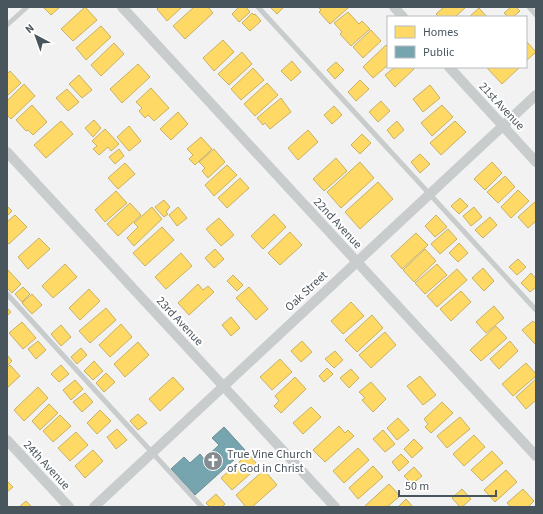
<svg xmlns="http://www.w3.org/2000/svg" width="543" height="514" font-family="'Source Sans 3',sans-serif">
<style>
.homes{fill:#ffd966;stroke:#c8b163}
.public{fill:#76a5af;stroke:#688d96}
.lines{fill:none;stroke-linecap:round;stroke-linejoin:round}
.lane{stroke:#c9cccd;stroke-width:5}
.street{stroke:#c9cccd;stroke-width:10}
.labels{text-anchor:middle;stroke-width:4;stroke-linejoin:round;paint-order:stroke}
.street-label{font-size:12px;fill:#49555d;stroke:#fff}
.poi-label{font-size:12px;fill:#49555d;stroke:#fff;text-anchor:start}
</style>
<rect width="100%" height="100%" fill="#f2f2f2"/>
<g class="homes">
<polygon points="43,7 60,7 51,15"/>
<polygon points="85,7 97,20 73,41 61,29"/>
<polygon points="159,7 182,7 167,21 157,9"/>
<polygon points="194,7 208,7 213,13 185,39 173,26"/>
<polygon points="239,7 246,7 250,12 239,22 232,14"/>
<polygon points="270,7 284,7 277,14"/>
<polygon points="318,7 346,7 348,8 330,24 319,12 321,10"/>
<polygon points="444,7 466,7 455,17 439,17 436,14"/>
<polygon points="511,7 516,7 520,11 513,17 508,17 504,13"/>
<polygon points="479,8 487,17 469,17"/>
<polygon points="348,12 359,24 362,21 370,29 351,46 340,34 342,32 334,23"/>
<polygon points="252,13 254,15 255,14 261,21 250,31 242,23"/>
<polygon points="101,26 111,37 86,60 76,48"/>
<polygon points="371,30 381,41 363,58 353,47"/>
<polygon points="223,40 234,52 214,71 203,58"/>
<polygon points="526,41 536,52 526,61"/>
<polygon points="114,43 124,54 101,76 91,65"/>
<polygon points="386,45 388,47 388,65 373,78 363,67"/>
<polygon points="242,52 252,64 229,85 218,74"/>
<polygon points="292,61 301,72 291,81 281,71"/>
<polygon points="336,62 344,70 335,79 327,70"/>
<polygon points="138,64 150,77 122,103 110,89"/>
<polygon points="395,67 412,67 414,69 395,87 385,75"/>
<polygon points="488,67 520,67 502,84 487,68"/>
<polygon points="253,68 264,80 241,100 231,89"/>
<polygon points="10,71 21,83 7,96 7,74"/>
<polygon points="79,75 92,90 82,98 69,84"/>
<polygon points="360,80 369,89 356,101 348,92"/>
<polygon points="267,83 278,95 255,116 244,104"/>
<polygon points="24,84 35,96 11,119 7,115 7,101"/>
<polygon points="430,85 440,98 423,112 413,99"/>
<polygon points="151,88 169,108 154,121 148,115 145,118 139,111 142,108 136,102"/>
<polygon points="67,89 79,102 68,111 56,98"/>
<polygon points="281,98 291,112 270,129 265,123 263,125 257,118"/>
<polygon points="381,101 390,111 378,122 369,112"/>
<polygon points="32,105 47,122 33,135 28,130 26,131 16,120"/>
<polygon points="442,105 453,117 432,136 421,123"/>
<polygon points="334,106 342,115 332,124 324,115"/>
<polygon points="178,112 188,124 171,140 160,129"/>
<polygon points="94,120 101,128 93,137 85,128"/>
<polygon points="61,121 73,134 46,158 34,145"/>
<polygon points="397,121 404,130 394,139 387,130"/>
<polygon points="455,121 466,132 441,155 430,143"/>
<polygon points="129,126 141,141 129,151 117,137"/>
<polygon points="105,129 119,144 111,151 108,147 99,155 93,149 97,146 92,141"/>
<polygon points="308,130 318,142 298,160 288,148"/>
<polygon points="362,134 371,143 360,154 351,145"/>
<polygon points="201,137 212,149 195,165 189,159 193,155 187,149"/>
<polygon points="119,149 124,156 115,164 109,157"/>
<polygon points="214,149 225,162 208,178 202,171 205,168 199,162"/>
<polygon points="420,154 430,164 420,173 411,162"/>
<polygon points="336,158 347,171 324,191 313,179"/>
<polygon points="360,162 374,178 341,208 327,192"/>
<polygon points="492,162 502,173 485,190 474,179"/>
<polygon points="125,163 135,174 118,189 108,178"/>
<polygon points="227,165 237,175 214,196 205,185"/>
<polygon points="505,176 515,187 498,203 487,192"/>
<polygon points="240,178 249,188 227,208 218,198"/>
<polygon points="378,182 393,199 360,229 345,212"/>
<polygon points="518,190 529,201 511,218 501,207"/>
<polygon points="116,191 127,203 105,222 95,210"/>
<polygon points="460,198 468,206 459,214 451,206"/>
<polygon points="164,200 170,207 166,212 168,214 164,217 155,207"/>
<polygon points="536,201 536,221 528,228 518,217"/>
<polygon points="130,203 141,215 118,236 107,224"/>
<polygon points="7,206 12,211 7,216"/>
<polygon points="152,207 162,219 134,246 127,238 138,227 134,223"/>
<polygon points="178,207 187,218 177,226 169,215"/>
<polygon points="474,207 482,217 471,226 463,216"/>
<polygon points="274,214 286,227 263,249 251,236"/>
<polygon points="15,215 27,227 9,244 7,242 7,222"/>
<polygon points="436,215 447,227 435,237 425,226"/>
<polygon points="490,217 497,225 483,238 475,230"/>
<polygon points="219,218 234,235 221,246 206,229"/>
<polygon points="162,227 174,240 145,266 133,253"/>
<polygon points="448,229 457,239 440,254 431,244"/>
<polygon points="290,232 302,245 280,265 268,253"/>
<polygon points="416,233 428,245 402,269 391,256"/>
<polygon points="39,238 50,249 28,269 18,257"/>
<polygon points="459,243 468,253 458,262 449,253"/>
<polygon points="215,249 224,259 214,268 205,258"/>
<polygon points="425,249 436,261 414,282 403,270"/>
<polygon points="181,253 192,266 166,289 155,277"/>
<polygon points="518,259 526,267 517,275 509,267"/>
<polygon points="65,264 77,277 53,298 42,286"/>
<polygon points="437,264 447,275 425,294 415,283"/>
<polygon points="483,268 494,281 484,291 472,278"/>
<polygon points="457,269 467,280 437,307 427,296"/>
<polygon points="8,270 21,284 12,293 7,288 7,271"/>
<polygon points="531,273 536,279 536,287 530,292 521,283"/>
<polygon points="233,275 243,285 237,291 227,281"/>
<polygon points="198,284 203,290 208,286 214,292 189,315 178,303"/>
<polygon points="23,287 30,294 22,302 15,294"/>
<polygon points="249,287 268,309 256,320 236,298"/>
<polygon points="89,289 100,301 80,320 69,308"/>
<polygon points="461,291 471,302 451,321 440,309"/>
<polygon points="32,294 42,305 32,314 22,303"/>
<polygon points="351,302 364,316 343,334 331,321"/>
<polygon points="494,306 504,318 486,333 476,322"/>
<polygon points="7,308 11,312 7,316"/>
<polygon points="106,308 116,320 90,343 79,331"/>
<polygon points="372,315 383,328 357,352 345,340"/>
<polygon points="231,317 240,328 231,336 222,325"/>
<polygon points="533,321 536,324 536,343 535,344 522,330"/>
<polygon points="22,322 36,338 23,349 9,333"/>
<polygon points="121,324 132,337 110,357 99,345"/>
<polygon points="61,325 71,337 61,346 51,334"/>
<polygon points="496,326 507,338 481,361 470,350"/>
<polygon points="385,332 396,345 371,368 359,355"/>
<polygon points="38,341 46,350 36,359 28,349"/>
<polygon points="302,341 312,352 301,362 291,351"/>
<polygon points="510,341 518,351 499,369 490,359"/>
<polygon points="138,342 149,355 125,377 114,364"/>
<polygon points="81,348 87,355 77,364 71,357"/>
<polygon points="335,351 343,360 334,368 325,359"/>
<polygon points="7,355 12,361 7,366"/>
<polygon points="280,359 292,372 272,390 260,377"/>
<polygon points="94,361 103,371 93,380 84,371"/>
<polygon points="526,363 536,374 536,376 513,396 502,384"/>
<polygon points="10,365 20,376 7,388 7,368"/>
<polygon points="61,365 69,374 59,382 51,374"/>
<polygon points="327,368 333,374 324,382 319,376"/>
<polygon points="351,369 359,378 349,388 340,378"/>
<polygon points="106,373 115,382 104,392 96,383"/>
<polygon points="420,376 436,395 423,405 407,386"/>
<polygon points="173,377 184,389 160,411 149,399"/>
<polygon points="295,377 306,389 281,413 274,406 279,401 275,396"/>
<polygon points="536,379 536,400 526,409 516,397"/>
<polygon points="75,380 83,389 71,400 63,390"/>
<polygon points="371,382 386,399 373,412 362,400 365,398 359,392"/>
<polygon points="38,387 48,398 24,421 14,410"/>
<polygon points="85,393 93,402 82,412 73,402"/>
<polygon points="442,402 453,413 431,433 425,427 428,424 424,419"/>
<polygon points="49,404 58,413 40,430 32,421"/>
<polygon points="311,407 321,417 303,434 293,423"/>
<polygon points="100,410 111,421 97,434 87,423"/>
<polygon points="138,414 147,423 138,430 130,421"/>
<polygon points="60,415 71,426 53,442 43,431"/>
<polygon points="460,417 470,429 447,448 437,436"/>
<polygon points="398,418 409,430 397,440 387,428"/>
<polygon points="339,426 345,433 348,430 354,436 325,462 313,450"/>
<polygon points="117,429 127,440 116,449 107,437"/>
<polygon points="383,430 395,444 385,452 373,439"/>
<polygon points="76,432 88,445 70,461 58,448"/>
<polygon points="474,435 485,447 464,466 453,454"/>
<polygon points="414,439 423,448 412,458 404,449"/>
<polygon points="358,448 369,460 344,483 333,471"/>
<polygon points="93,450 103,461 85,478 75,466"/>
<polygon points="492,451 503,463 482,481 471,470"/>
<polygon points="248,454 259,466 232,490 221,478"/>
<polygon points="401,454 409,462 399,471 392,462"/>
<polygon points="373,466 383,477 358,499 349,488"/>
<polygon points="414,467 422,476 412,484 404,476"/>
<polygon points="264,470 277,485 252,507 246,507 236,495"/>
<polygon points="506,470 517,482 495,502 484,490"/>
<polygon points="7,481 13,487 7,492"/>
<polygon points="389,484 400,496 387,507 366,507 365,506"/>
<polygon points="462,489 471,499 462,507 460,507 452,498"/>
<polygon points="523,489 534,501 528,507 511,507 507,503"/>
<polygon points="216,494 225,504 222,507 210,507 206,503"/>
<polygon points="406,499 413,507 398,507"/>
<polygon points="26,501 32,507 19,507"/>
</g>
<polygon class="public" points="224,427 245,450 195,495 171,469 184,457 190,463 200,454 204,459 219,445 212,438"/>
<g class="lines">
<g class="lane">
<polyline points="258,7 536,310"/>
<polyline points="529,7 536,15"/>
<polyline points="7,25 27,7"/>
<polyline points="7,294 202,507"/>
</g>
<g class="street">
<polyline points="122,7 536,456"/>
<polyline points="394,7 403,17"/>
<polyline points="449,67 536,162"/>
<polyline points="7,152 335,507"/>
<polyline points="7,440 69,507"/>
<polyline points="94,507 536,95"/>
</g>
</g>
<defs>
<symbol id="church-disc" viewBox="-11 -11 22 22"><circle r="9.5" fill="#848c91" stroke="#fff"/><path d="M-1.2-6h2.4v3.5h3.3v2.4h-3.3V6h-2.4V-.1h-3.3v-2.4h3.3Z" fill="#fff"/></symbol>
</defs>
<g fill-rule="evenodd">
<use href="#church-disc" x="202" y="450" width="22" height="22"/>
</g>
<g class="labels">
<g class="street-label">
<text transform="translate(502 106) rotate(47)" y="4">21st Avenue</text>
<text transform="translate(338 223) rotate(47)" y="4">22nd Avenue</text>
<text transform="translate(306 291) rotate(-43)" y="4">Oak Street</text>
<text transform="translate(180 321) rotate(47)" y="4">23rd Avenue</text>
<text transform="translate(47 465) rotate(47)" y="4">24th Avenue</text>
</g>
<g class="poi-label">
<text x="227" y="458">True Vine Church<tspan x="227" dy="14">of God in Christ</tspan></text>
</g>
</g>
<rect width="543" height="514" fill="none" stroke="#49555d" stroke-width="16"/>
<rect x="387" y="16" width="140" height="52" fill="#ffffff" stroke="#b6bbbe"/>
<rect x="395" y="26" width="20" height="12" fill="#ffd966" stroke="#b6bbbe"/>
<text x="423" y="36" font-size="12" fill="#49555d">Homes</text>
<rect x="395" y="46" width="20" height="12" fill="#76a5af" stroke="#b6bbbe"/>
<text x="423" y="56" font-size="12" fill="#49555d">Public</text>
<g transform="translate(36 36) rotate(319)" stroke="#ffffff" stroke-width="3" paint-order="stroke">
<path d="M0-3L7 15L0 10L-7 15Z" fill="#49555d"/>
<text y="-6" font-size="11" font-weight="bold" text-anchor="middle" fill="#49555d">N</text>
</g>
<path d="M399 490v6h97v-6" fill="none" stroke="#49555d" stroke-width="2"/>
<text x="405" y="490" font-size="12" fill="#49555d" stroke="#ffffff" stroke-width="3" paint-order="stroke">50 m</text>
</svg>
